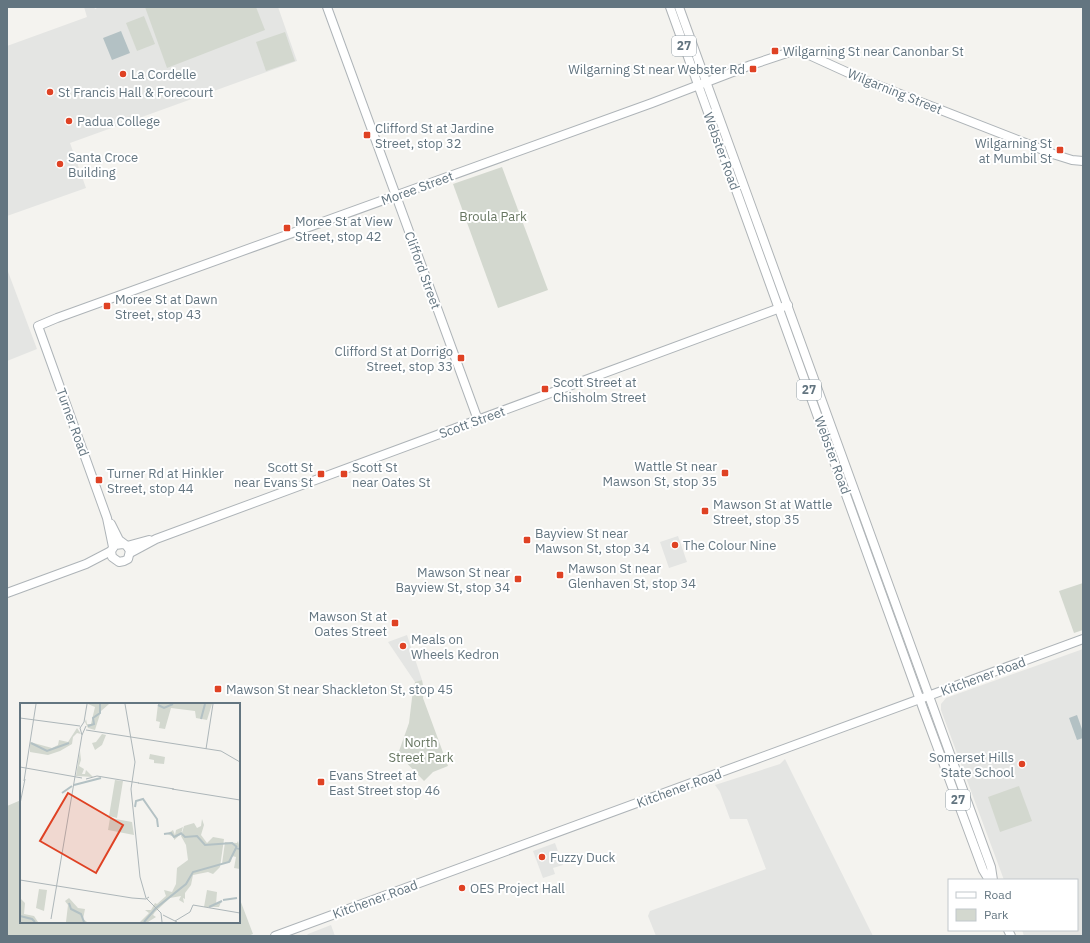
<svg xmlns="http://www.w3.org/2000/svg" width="1090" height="943" font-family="'IBM Plex Sans',sans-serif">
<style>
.built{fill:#e4e5e3}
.green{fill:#d3d8cf}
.water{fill:#b3c1c4}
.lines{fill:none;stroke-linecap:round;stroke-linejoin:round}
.secondary-casing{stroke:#aeb4b8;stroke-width:10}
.primary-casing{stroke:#afb4b7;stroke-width:10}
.secondary{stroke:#fff;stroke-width:8}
.primary{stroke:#fff;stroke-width:8}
.poi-dot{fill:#df4224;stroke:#fff;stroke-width:1.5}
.labels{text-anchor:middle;stroke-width:4;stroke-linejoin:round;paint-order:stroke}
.shield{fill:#fff;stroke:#929ea6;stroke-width:1}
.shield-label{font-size:12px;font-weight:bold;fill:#637580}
.poi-label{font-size:13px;fill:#637580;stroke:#fff;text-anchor:start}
.street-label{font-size:13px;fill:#637580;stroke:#fff}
.park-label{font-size:13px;fill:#687762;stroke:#fff}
.inset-river{fill:none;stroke:#b3c1c4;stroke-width:2}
.inset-road{fill:none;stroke:#adb6b9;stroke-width:1}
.view{fill:#df4224;fill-opacity:0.15;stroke:#df4224;stroke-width:2}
.inset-edge{fill:none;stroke:#637580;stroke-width:2}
</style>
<rect width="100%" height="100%" fill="#f4f3ef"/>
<g class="built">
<polygon points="84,7 94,7 95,9 99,7 278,7 297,61 70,143 86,188 7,216 7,46 87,17"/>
<polygon points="7,269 37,349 7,361"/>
<polygon points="678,536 687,562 669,568 660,542"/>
<polygon points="407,635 422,680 415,682 388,642"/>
<polygon points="1083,649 1083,936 1024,936 1022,930 1077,930 1077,880 1004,880 941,710 941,704 946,698"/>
<polygon points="785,759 873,936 656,936 648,916 650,911 766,869 747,819 730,819 720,792 715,785 780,764"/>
<polygon points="555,843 563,865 553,868 555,874 543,878 533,851"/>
<polygon points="331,925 335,936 306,936 308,934"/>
</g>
<g class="green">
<polygon points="145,7 256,7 265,30 167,68"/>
<polygon points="144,16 155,44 137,51 126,23"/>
<polygon points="285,32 295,61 266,71 256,42"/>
<polygon points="502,167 548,290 498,308 453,184"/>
<polygon points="1083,583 1083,630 1074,633 1059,591"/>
<polygon points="422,680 424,690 423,698 448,766 433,772 424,781 398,754 409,723 412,698 415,682"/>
<polygon points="1019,786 1032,821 1000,832 988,797"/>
<polygon points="21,800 21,922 239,922 239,897 253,934 248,936 7,936 7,806"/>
</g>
<g class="water">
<polygon points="121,31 130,53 112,60 103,38"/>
<polygon points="1077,715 1083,732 1083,738 1077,740 1069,718"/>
</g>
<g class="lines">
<defs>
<g id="secondary">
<polyline points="327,7 478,420"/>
<polyline points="111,524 119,540 127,546 130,551 128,559 124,561 119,562 112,557 111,551 115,545 123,544"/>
<polyline points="127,546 149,540"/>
<polyline points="113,547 107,518 38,326 57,318 652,103 751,65 790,52 799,52 807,54 864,80 1056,155 1072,160 1083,161"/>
<polyline points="130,553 156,539 788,305"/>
<polyline points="7,593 86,564 111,551"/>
<path d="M 275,936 C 544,837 813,737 1083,639"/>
</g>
<g id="primary">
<polyline points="670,7 924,711 983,870 989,880"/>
<polyline points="679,7 991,867 993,880"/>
<polyline points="1008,930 1011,936"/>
</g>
</defs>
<use href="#secondary" class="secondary-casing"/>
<use href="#primary" class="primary-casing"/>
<use href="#secondary" class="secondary"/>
<use href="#primary" class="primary"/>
</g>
<g class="poi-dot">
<rect x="771" y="47" width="8" height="8" rx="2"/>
<rect x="749" y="65" width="8" height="8" rx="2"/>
<circle cx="123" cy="74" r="4"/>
<circle cx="50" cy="92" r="4"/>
<circle cx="69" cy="121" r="4"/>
<rect x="363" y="131" width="8" height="8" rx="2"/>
<rect x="1056" y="146" width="8" height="8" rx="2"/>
<circle cx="60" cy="164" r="4"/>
<rect x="283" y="224" width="8" height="8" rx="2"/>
<rect x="103" y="302" width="8" height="8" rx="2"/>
<rect x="457" y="354" width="8" height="8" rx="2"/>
<rect x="541" y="385" width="8" height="8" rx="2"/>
<rect x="721" y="469" width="8" height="8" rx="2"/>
<rect x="317" y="470" width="8" height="8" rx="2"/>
<rect x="340" y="470" width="8" height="8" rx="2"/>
<rect x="95" y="476" width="8" height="8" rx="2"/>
<rect x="701" y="507" width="8" height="8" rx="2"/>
<rect x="523" y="536" width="8" height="8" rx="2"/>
<circle cx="675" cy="545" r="4"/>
<rect x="556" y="571" width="8" height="8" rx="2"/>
<rect x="514" y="575" width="8" height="8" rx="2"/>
<rect x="391" y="619" width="8" height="8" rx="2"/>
<circle cx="403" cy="646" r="4"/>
<rect x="214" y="685" width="8" height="8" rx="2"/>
<circle cx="1022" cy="764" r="4"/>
<rect x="317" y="778" width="8" height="8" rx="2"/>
<circle cx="542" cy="857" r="4"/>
<circle cx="462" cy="888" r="4"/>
</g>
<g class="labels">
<g class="shield">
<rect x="672" y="36" width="24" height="20" rx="3"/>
<rect x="797" y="380" width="24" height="20" rx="3"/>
<rect x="946" y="790" width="24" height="20" rx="3"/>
</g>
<g class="shield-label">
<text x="684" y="50">27</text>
<text x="809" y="394">27</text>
<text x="958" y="804">27</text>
</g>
<g class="poi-label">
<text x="783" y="56">Wilgarning St near Canonbar St</text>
<text x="745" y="74" text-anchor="end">Wilgarning St near Webster Rd</text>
<text x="131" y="79">La Cordelle</text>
<text x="58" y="97">St Francis Hall &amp; Forecourt</text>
<text x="77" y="126">Padua College</text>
<text x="375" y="133">Clifford St at Jardine<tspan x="375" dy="15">Street, stop 32</tspan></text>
<text x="1052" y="148" text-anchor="end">Wilgarning St<tspan x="1052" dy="15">at Mumbil St</tspan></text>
<text x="68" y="162">Santa Croce<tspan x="68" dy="15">Building</tspan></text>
<text x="295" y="226">Moree St at View<tspan x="295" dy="15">Street, stop 42</tspan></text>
<text x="115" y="304">Moree St at Dawn<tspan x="115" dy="15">Street, stop 43</tspan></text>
<text x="453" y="356" text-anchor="end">Clifford St at Dorrigo<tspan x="453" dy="15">Street, stop 33</tspan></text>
<text x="553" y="387">Scott Street at<tspan x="553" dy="15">Chisholm Street</tspan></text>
<text x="717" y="471" text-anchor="end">Wattle St near<tspan x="717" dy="15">Mawson St, stop 35</tspan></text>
<text x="313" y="472" text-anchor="end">Scott St<tspan x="313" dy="15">near Evans St</tspan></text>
<text x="352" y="472">Scott St<tspan x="352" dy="15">near Oates St</tspan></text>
<text x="107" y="478">Turner Rd at Hinkler<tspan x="107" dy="15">Street, stop 44</tspan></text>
<text x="713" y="509">Mawson St at Wattle<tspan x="713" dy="15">Street, stop 35</tspan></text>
<text x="535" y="538">Bayview St near<tspan x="535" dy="15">Mawson St, stop 34</tspan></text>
<text x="683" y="550">The Colour Nine</text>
<text x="568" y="573">Mawson St near<tspan x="568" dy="15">Glenhaven St, stop 34</tspan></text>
<text x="510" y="577" text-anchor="end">Mawson St near<tspan x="510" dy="15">Bayview St, stop 34</tspan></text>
<text x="387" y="621" text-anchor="end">Mawson St at<tspan x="387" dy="15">Oates Street</tspan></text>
<text x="411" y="644">Meals on<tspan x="411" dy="15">Wheels Kedron</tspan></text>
<text x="226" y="694">Mawson St near Shackleton St, stop 45</text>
<text x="1014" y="762" text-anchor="end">Somerset Hills<tspan x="1014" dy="15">State School</tspan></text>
<text x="329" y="780">Evans Street at<tspan x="329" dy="15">East Street stop 46</tspan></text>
<text x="550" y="862">Fuzzy Duck</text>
<text x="470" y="893">OES Project Hall</text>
</g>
<g class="street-label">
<text transform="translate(895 91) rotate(22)" y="5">Wilgarning Street</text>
<text transform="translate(722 151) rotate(70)" y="5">Webster Road</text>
<text transform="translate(417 188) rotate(-20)" y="5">Moree Street</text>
<text transform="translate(423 270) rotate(70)" y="5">Clifford Street</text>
<text transform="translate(73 422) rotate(70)" y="5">Turner Road</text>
<text transform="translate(472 422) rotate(-20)" y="5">Scott Street</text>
<text transform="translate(833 455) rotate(70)" y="5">Webster Road</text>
<text transform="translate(983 676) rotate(-20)" y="5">Kitchener Road</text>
<text transform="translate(679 788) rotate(-20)" y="5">Kitchener Road</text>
<text transform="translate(375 899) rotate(-20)" y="5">Kitchener Road</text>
</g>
<g class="park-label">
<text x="493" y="221">Broula Park</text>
<text x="421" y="747">North<tspan x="421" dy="15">Street Park</tspan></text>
</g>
</g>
<g transform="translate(20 703)">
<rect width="220" height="220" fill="#f4f3ef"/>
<path d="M 68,1 L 89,1 L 81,8 L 75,27 L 68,25 L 65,19 L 66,16 L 67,21 L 71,21 L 75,4 ZM 138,1 L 192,1 L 187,17 L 176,15 L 175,8 L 151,5 L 145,26 L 139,25 L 140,19 L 136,18 ZM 57,25 L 61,31 L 57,30 L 53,34 L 52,41 L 40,48 L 28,52 L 10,49 L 10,39 L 32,45 L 38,42 L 39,37 L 48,39 ZM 82,31 L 86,32 L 82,42 L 75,47 L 72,40 L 76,39 ZM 60,48 L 61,57 L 59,63 L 64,66 L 62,71 L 65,71 L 66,67 L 73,74 L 56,73 ZM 130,51 L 145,54 L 144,61 L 134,60 L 134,57 L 129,56 ZM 95,77 L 103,78 L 97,115 L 89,113 ZM 90,115 L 112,119 L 114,132 L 88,127 ZM 182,116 L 184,122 L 181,132 L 187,140 L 193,134 L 204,136 L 200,164 L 193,171 L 188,169 L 173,172 L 171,182 L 165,190 L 165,196 L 163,195 L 164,200 L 159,197 L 161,193 L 150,195 L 135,209 L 133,212 L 136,214 L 128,219 L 120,219 L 129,210 L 125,207 L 131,207 L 135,200 L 137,201 L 146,193 L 144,187 L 152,189 L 156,181 L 157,165 L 168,157 L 166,142 L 161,133 L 164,123 L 174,120 L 177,125 L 181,123 ZM 163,124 L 161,131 L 154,137 L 154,134 L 147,131 L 153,127 L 155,132 L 156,127 ZM 218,138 L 220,146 L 218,144 L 216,144 L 220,147 L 220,166 L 214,165 L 216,154 L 212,153 L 211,159 L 202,161 L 205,139 L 217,140 ZM 19,186 L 27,187 L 24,208 L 16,205 ZM 187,187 L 197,189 L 196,201 L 202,197 L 199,204 L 184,204 ZM 0,195 L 5,200 L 4,211 L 14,213 L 18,219 L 0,219 ZM 49,195 L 58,205 L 65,206 L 63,216 L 67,219 L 46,219 L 48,202 L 45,198 Z" fill="#d3d8cf"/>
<path class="inset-river" d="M 138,2 L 144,5 L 153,1M 181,16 L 185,1M 68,23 L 74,21 L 73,15 L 80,10 L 80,1M 11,40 L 27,48 L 49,40M 54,82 L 81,75M 42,90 L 52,83M 115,104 L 116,98 L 123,96 L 130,106M 130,106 L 137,116 L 138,124M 144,131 L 151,130 L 154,134 L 162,130M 162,131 L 165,134 L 177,133 L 185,142 L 212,140 L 217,144M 203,197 L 217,195M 49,200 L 51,206 L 61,211 L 64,219M 189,204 L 202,198M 0,213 L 12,216 L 15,219M 124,219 L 136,205 L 166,181 L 173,169 L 209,159 L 216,145 L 220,146"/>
<path class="inset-road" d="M 105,1 L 115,59 L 111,86 L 120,174 L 126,195 L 141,210 L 142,219M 0,15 L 60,23M 66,27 L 201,48 L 220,59M 62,32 L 60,25 L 64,19 L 67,1M 186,46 L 193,1M 0,64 L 62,75M 66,76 L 77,73 L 119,80M 4,78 L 16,1M 118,80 L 154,86M 152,86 L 220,97M 0,101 L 5,76M 0,177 L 112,195 L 126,196 L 129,194M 143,212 L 157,219M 31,216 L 62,32 L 66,23M 155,218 L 170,209 L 173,202 L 220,210"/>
<path class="view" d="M 48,90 L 103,122 L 76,170 L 20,138 Z"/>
<rect width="220" height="220" class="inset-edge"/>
</g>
<rect width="1090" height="943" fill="none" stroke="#637580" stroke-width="16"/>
<rect x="948" y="879" width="130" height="52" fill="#ffffff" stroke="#c1c8cc"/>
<rect x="956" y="892" width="20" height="6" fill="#ffffff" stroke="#c1c8cc"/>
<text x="984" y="899" font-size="12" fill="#637580">Road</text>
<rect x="956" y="909" width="20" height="12" fill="#d3d8cf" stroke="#c1c8cc"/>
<text x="984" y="919" font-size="12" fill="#637580">Park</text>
</svg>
